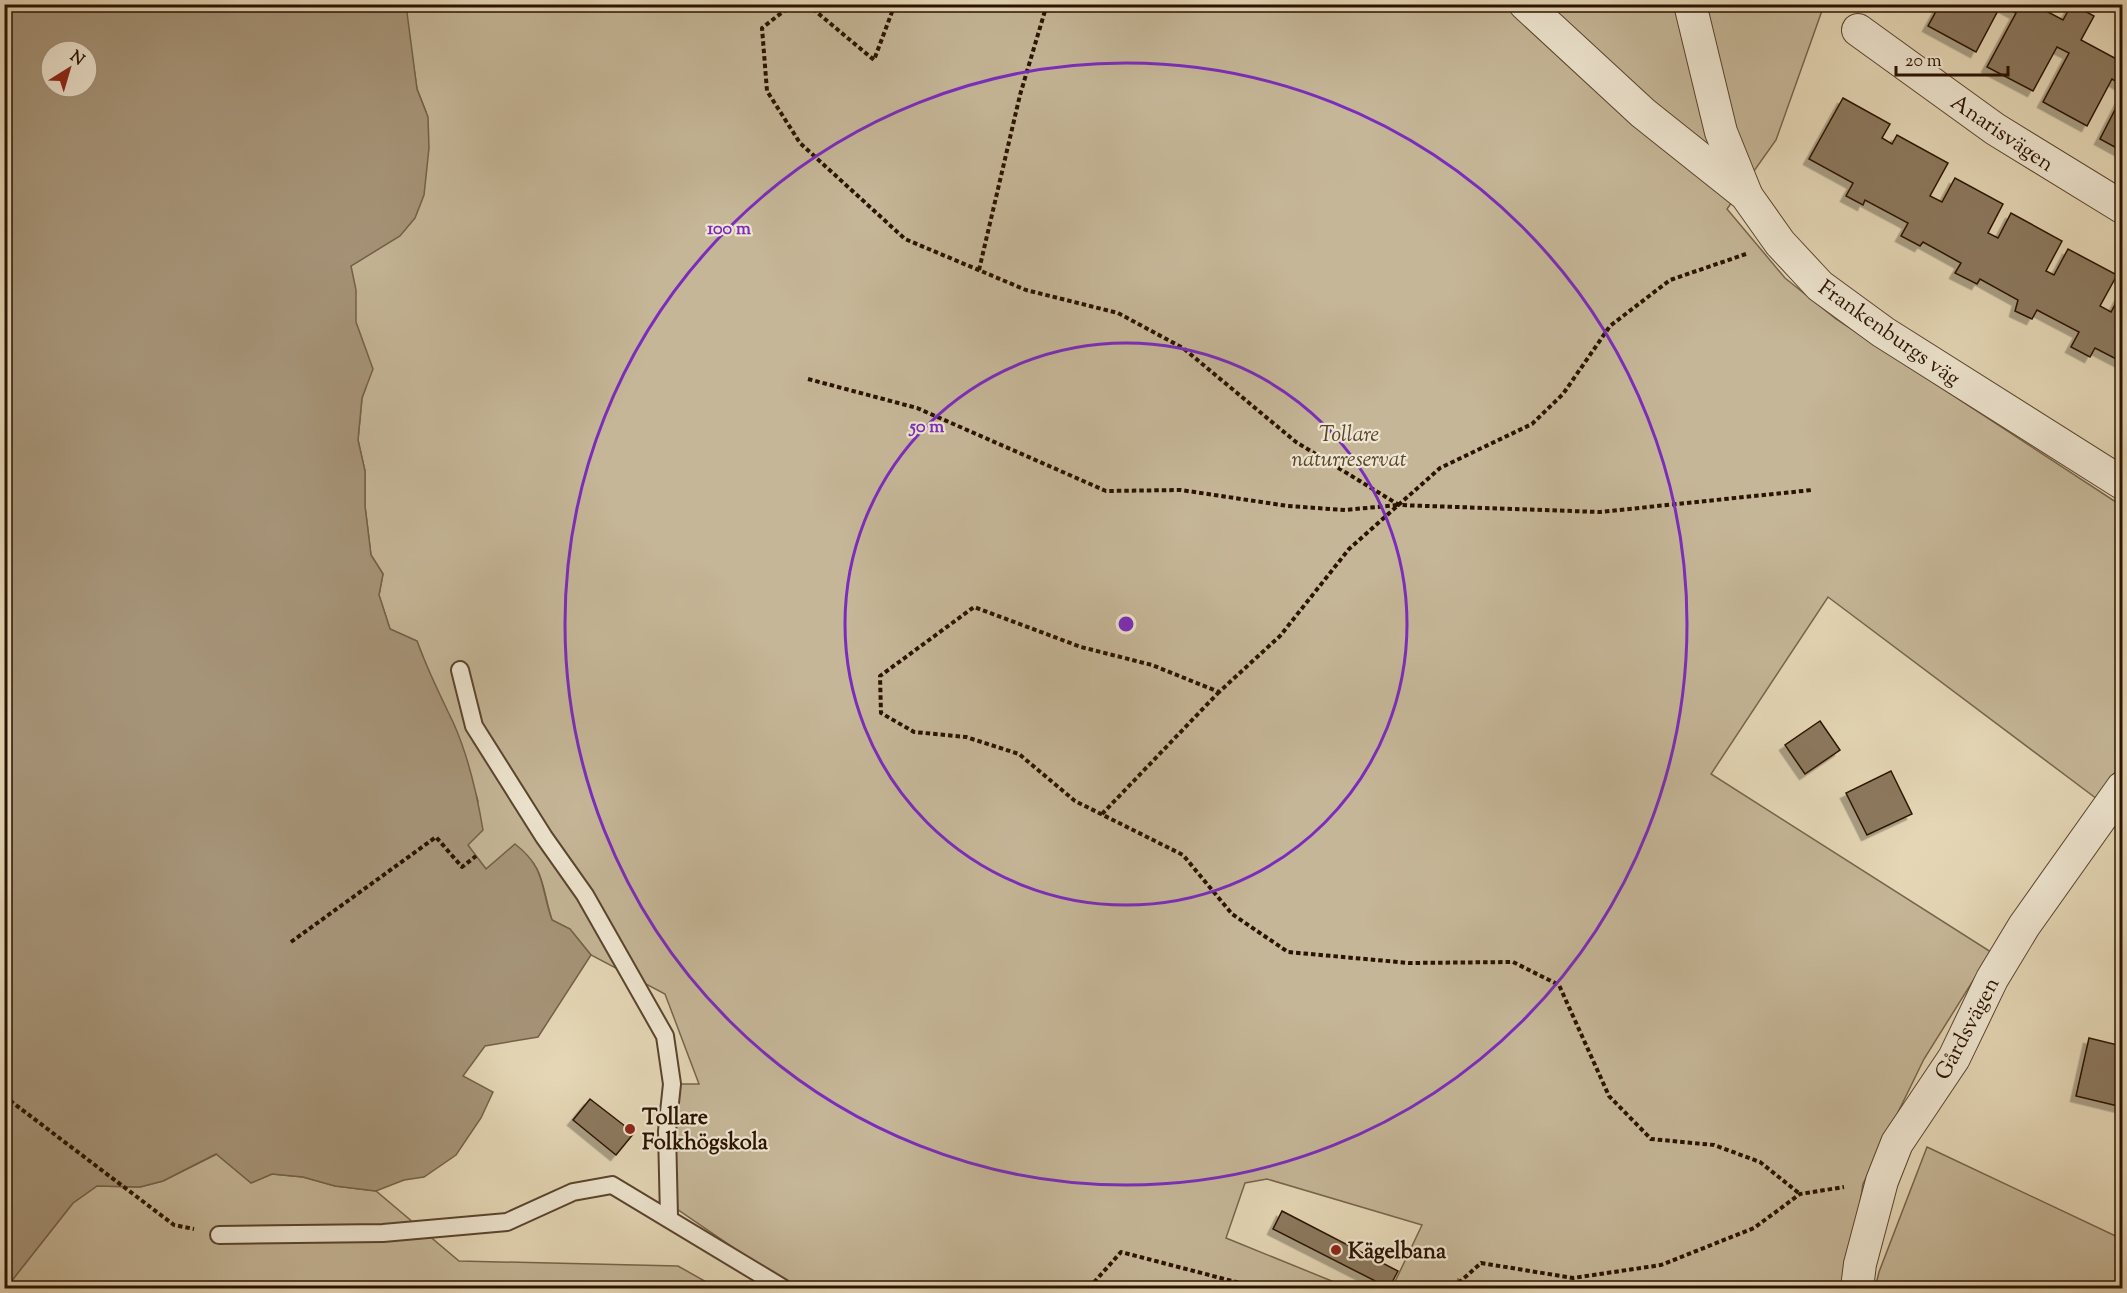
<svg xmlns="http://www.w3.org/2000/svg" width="2127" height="1293" font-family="'Sorts Mill Goudy',serif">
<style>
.green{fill:#c5b697;stroke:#78644c;stroke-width:1.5}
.water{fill:#a69478;stroke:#756048;stroke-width:1.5;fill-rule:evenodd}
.building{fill:#8c795f;stroke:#2b1300;stroke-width:1.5;filter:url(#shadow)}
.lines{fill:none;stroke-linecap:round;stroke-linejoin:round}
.lane-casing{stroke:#5a442e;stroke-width:20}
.street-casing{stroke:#5a442e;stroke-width:34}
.path{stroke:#2b1300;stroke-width:4;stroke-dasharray:4.5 3;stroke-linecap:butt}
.lane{stroke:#eee5d0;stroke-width:16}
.street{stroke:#eee5d0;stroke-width:32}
.ring{fill:none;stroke:#7b2cbf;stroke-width:3}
.poi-dot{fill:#8f2418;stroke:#eee5d0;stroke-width:2}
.labels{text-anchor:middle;stroke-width:4.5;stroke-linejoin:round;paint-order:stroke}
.street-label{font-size:22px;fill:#2b1300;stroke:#eee5d0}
.park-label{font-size:22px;font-style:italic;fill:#59442d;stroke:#eee5d0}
.poi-label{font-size:22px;font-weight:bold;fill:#2b1300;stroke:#eee5d0;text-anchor:start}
.centre{fill:#7b2cbf;stroke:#eee5d0;stroke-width:3}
.ring-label{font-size:18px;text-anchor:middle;font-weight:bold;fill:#7b2cbf;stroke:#eee5d0;stroke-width:4.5;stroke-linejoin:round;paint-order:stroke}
</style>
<defs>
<filter id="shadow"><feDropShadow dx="-5.5" dy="5.5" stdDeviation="0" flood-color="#0004"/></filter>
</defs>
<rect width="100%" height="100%" fill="#e5d7b6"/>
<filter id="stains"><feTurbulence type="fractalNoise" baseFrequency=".00333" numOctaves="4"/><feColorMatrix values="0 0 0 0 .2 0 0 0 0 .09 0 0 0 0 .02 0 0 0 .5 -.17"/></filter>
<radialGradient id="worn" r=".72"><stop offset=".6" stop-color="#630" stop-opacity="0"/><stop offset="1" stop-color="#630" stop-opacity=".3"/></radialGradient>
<g class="green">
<path d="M 399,5 L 1824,5 L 1776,140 L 1727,209 L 1785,278 L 1836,319 L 2122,506 L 2122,762 L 2097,799 L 1828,597 L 1711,774 L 1991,952 L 1924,1059 L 1863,1184 L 1847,1288 L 1471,1288 L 1458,1279 L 1455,1288 L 1392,1288 L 1422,1225 L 1267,1179 L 1245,1183 L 1226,1238 L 1349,1288 L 792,1288 L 677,1209 L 671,1171 L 677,1084 L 699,1084 L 665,994 L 591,955 L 570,929 L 552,920 C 541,886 546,868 515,845 L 486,869 L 467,845 L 478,801 L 453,723 L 439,698 L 417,641 L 390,629 L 379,595 L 383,574 L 371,555 L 365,506 L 365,471 L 358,440 L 362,398 L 366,387 L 352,325 L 351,266 L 426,112 L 417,89 L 405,9 Z"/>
<polygon points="1927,1147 2122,1239 2122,1288 1875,1288 1879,1272"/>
<polygon points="217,1154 251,1183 272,1174 303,1177 335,1186 376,1191 459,1261 678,1266 717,1288 6,1288 73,1203 97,1186 140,1187 163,1181"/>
</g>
<path class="water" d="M 5,4 L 406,5 L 417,89 L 428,117 L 429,148 L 424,195 L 415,218 L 400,236 L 351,266 L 356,290 L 356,322 L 373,369 L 362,398 L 358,440 L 365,471 L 365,506 L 371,555 L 383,574 L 379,595 L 390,629 L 417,641 C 427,669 440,695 453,722 C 468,755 477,794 483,830 L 468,845 L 486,869 L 515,844 C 546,868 540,886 552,920 L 570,929 L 591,955 L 538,1037 L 485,1046 L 463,1076 L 493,1092 L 481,1118 L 456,1155 L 424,1177 L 404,1180 L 376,1191 L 335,1186 L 303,1177 L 272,1174 L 251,1183 L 216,1154 L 163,1181 L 140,1187 L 97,1186 L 73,1203 L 6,1288 ZM 51,51 L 87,51 L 87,87 L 51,87 Z"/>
<g class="building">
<polygon points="1940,4 2033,4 2063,20 2072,4 2094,16 2081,40 2122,62 2122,85 2112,79 2087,126 2043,102 2069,53 2057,47 2033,91 1987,67 2016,13 2001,5 1976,52 1928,26"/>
<polygon points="2122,96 2122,151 2100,139"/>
<polygon points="1843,98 1890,124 1882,138 1892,144 1897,135 1948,163 1930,196 1942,202 1955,178 2003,204 1988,233 1998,238 2011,213 2062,241 2046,271 2054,275 2068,249 2117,275 2100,306 2111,312 2122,292 2122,362 2095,348 2090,357 2071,347 2079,332 2037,310 2032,319 2015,311 2018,300 1980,279 1977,284 1955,273 1961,263 1923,242 1920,246 1901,236 1908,223 1865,200 1863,205 1846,196 1853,183 1809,159"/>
<polygon points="1820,721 1840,750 1805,774 1785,745"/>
<polygon points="1891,771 1912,814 1867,835 1846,793"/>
<polygon points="2089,1038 2122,1046 2122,1107 2076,1096"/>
<polygon points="590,1099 634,1133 616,1155 573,1120"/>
<polygon points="1282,1211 1398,1271 1389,1288 1273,1229"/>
</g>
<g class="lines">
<defs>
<g id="lane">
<polyline points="460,670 474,726 544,837 585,895 665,1036 672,1084 667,1131 669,1217"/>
<polyline points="219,1235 383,1233 507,1222 573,1192 612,1185 783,1288"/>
</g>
<g id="street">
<polyline points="1525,4 1643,113 1746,195 1780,243 1820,286 1883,332 2122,483"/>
<polyline points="1690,4 1721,132 1746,194"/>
<polyline points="1858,30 1995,129 2122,207"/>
<polyline points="1857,1288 1860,1264 1882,1181 1897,1143 1954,1058 1992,979 2024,926 2122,788"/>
</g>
</defs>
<use href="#lane" class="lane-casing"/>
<use href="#street" class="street-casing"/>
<g class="path">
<polyline points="793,4 762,28 767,91 800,143 905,239 1026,290 1118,313 1183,348 1296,442 1399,505 1600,512 1812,490"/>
<polyline points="807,4 874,60 895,4"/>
<polyline points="1746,254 1670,280 1610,326 1563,394 1532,424 1440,468 1349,549 1280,636 1219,692 1152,665 1081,647 974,607 880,676 881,713 914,732 966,737 1019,754 1075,801 1183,855 1232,914 1288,952 1409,963 1513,962 1559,985 1609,1096 1651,1139 1714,1145 1760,1162 1800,1194"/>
<polyline points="979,270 1020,95 1047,4"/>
<polyline points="808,379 917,408 1106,491 1181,490 1288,506 1345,510 1398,505"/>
<polyline points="1102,814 1219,692"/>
<polyline points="291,942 436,837 462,867 476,856"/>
<polyline points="4,1096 174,1225 194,1229"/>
<polyline points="1089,1288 1121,1252 1259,1288"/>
<polyline points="1453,1288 1481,1263 1573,1278 1661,1265 1754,1228 1800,1194 1844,1187"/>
</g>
<use href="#lane" class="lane"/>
<use href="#street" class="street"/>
</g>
<g class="ring">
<circle cx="1126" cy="624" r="281"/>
<circle cx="1126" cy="624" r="561"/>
</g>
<g class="poi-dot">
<circle cx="630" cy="1129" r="6"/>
<circle cx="1336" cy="1250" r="6"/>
</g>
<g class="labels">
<g class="street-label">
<text transform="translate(2003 132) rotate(34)" y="8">Anarisvägen</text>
<text transform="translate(1890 332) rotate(35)" y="8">Frankenburgs väg</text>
<text transform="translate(1966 1028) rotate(-62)" y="8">Gårdsvägen</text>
</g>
<g class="park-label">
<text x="1349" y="441">Tollare<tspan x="1349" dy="25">naturreservat</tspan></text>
</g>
<g class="poi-label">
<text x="642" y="1124">Tollare<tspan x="642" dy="25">Folkhögskola</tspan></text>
<text x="1348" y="1258">Kägelbana</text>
</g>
</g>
<circle cx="1126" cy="624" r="9" class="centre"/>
<g class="ring-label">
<text x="729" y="234">100 m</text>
<text x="927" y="432">50 m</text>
</g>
<rect width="2127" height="1293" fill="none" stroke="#e5d7b6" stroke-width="24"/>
<rect x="6" y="6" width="2115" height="1281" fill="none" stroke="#2b1300" stroke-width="3"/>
<rect x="12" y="12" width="2103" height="1269" fill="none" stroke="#2b1300" stroke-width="1.5"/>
<g transform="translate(69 69) rotate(37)"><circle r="28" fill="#eee5d0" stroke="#a0917d" stroke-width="1.5"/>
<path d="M0-4.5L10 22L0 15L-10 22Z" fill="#8f2418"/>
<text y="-9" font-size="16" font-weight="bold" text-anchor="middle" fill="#2b1300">N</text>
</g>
<path d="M1896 66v9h112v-9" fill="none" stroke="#2b1300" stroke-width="3"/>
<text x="1905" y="66" font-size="18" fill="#2b1300" stroke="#eee5d0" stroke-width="4.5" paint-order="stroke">20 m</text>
<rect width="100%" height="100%" filter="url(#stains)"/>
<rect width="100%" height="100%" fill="url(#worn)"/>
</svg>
